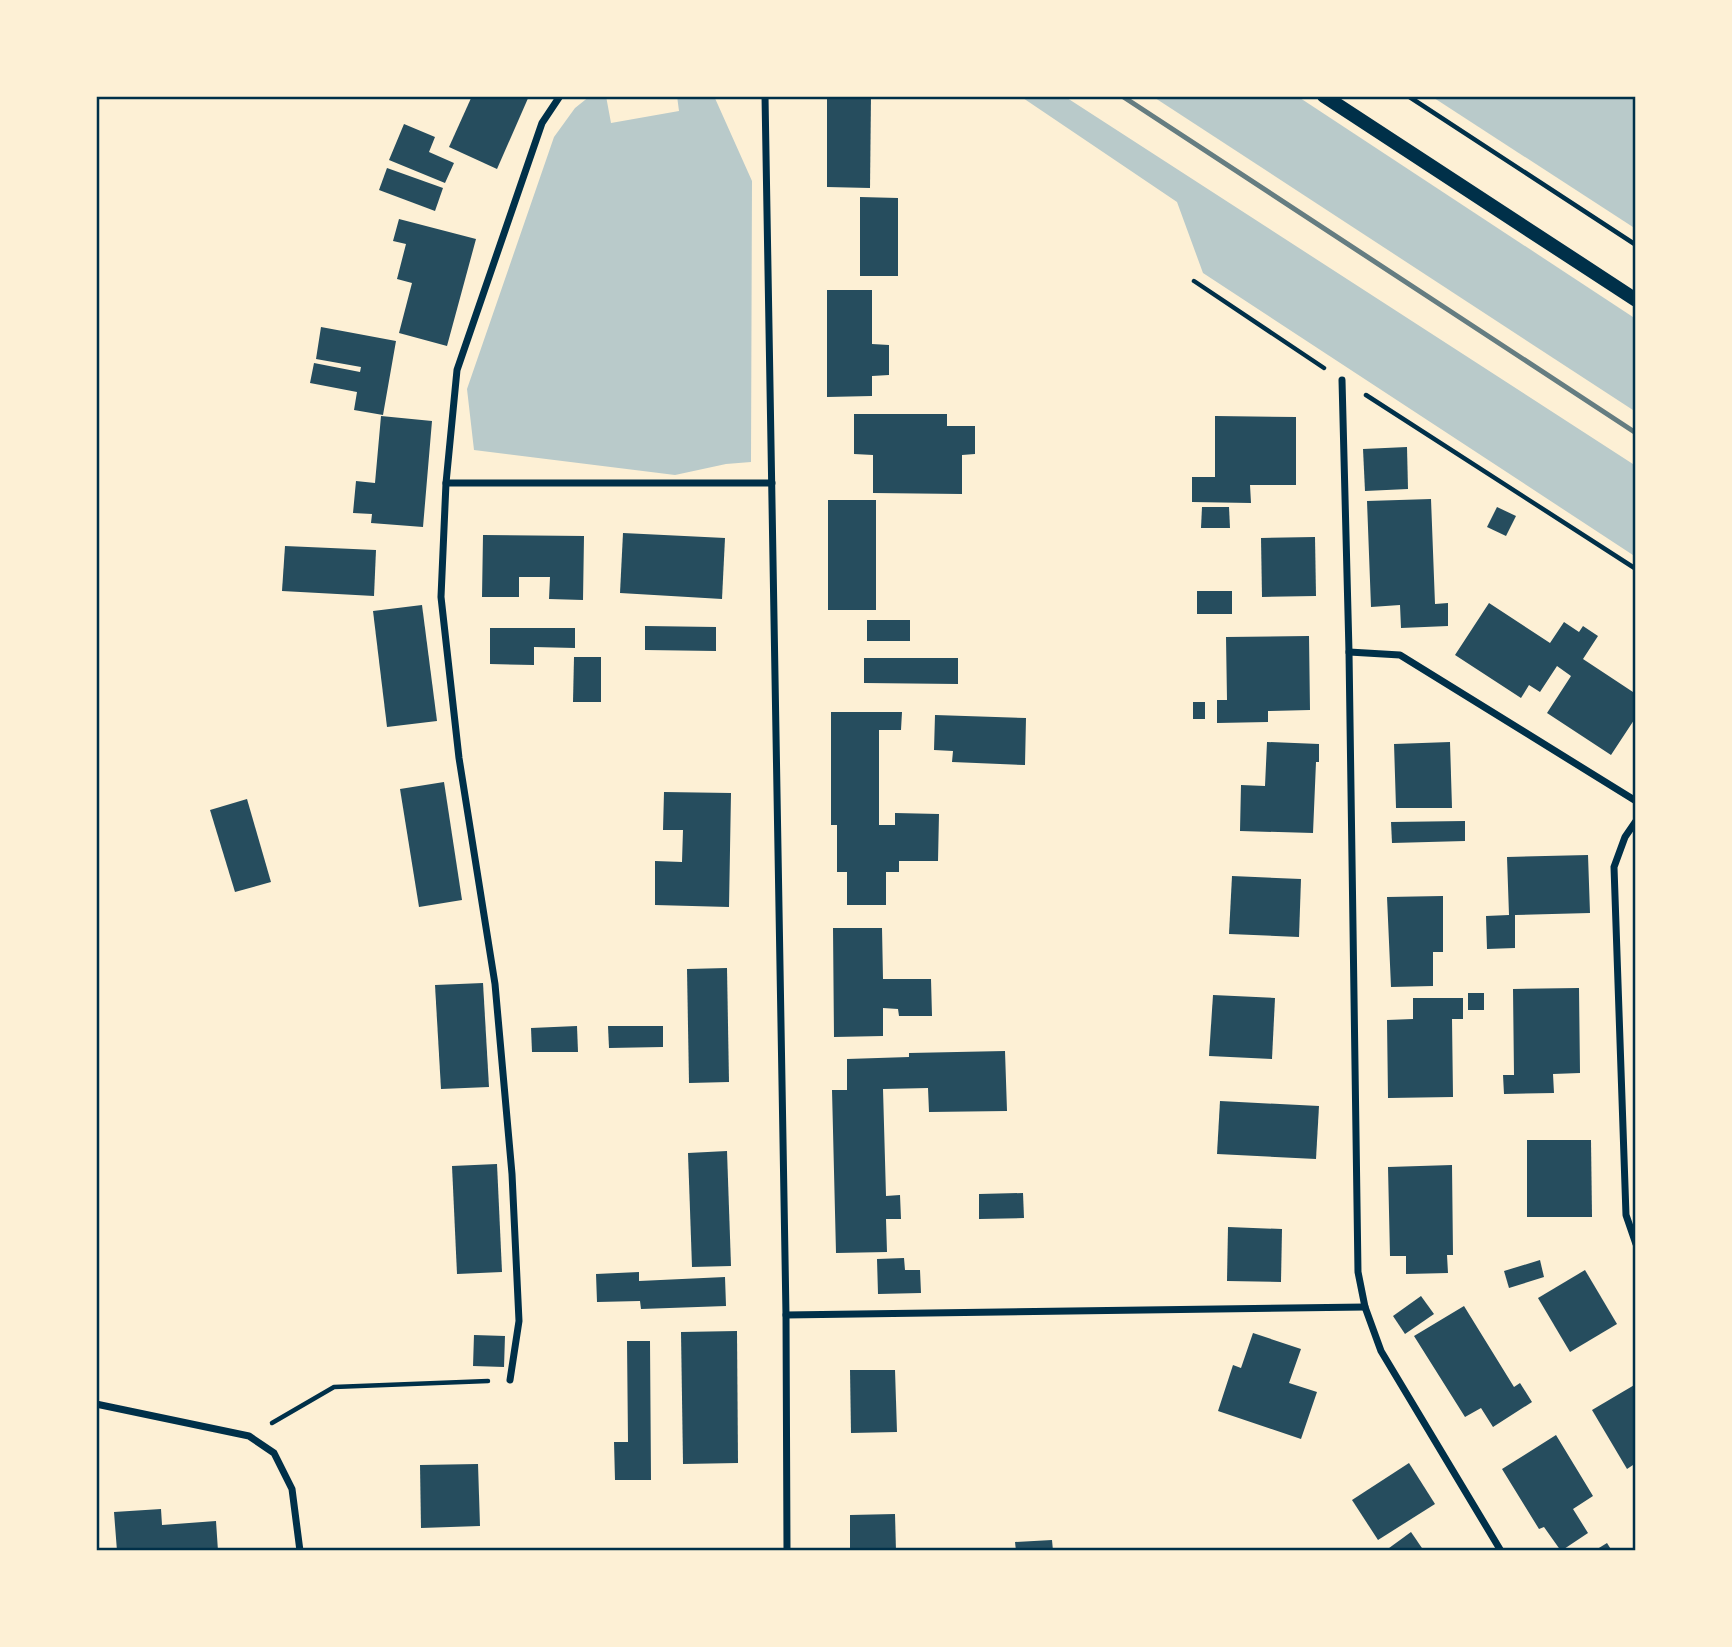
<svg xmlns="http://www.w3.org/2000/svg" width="1732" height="1647" font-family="'Titillium Web',sans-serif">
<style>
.green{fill:#b9caca}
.building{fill:#264d5e}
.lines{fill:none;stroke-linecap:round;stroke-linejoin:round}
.path{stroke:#003049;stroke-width:4.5}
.minor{stroke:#003049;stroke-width:7}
.secondary{stroke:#003049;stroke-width:14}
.rail{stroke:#657d81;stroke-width:5}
.neatline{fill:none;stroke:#003049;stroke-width:2.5}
</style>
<rect width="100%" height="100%" fill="#fdf0d5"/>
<g class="green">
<polygon points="590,96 606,96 611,123 679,111 677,96 714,96 752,181 751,462 726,464 675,475 474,450 467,389 554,137 575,108"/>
<polygon points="1020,96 1064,96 1636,466 1636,557 1203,273 1177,202"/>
<polygon points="1152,96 1297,96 1636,319 1636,412"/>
<polygon points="1431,96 1636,96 1636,229"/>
</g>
<g class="building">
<polygon points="472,96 529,96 497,169 449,147"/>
<polygon points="827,96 871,96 870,188 827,187"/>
<polygon points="404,124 435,137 429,152 454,163 445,183 389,160"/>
<polygon points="387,168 443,188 435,211 379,190"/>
<polygon points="860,197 898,198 898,276 860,276"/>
<polygon points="399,219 476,239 447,346 399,333 412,283 397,279 406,244 393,241"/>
<polygon points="827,290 872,290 872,344 889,345 889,375 872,376 872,396 827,397"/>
<polygon points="321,327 396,341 383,415 354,410 357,392 310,383 314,363 360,372 361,367 316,359"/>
<polygon points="854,414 947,414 947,426 975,426 975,454 962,455 962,494 873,493 873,455 854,454"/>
<polygon points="381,416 432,421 423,527 371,523 372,514 353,513 356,481 375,483"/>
<polygon points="1215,416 1296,417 1296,485 1250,485 1251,503 1192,502 1192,477 1215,477"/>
<polygon points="1407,447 1408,489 1365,491 1363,449"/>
<polygon points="1431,499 1435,604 1448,603 1448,626 1401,628 1400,605 1371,607 1367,501"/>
<rect x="828" y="500" width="48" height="110"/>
<polygon points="1202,507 1229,507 1230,528 1201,528"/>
<polygon points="1497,507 1516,516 1506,536 1487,527"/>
<polygon points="623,533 725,538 722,599 620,593"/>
<polygon points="483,535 584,536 583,600 549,599 550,577 519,577 519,597 482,597"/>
<polygon points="1315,537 1316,596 1262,597 1261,538"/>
<polygon points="285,546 376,550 374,596 282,591"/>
<rect x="1197" y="591" width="35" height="23"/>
<polygon points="1489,603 1550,643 1564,622 1579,632 1583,626 1598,636 1583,659 1636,694 1636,717 1611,755 1547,713 1571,676 1557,666 1540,692 1529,685 1521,698 1455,655"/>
<polygon points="422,605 437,721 387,727 373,611"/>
<rect x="867" y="620" width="43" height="21"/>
<polygon points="645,626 716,627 716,651 645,650"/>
<polygon points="490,628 575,628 575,648 534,647 534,665 490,664"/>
<polygon points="1309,636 1310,710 1268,711 1268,722 1217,723 1217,700 1227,700 1226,637"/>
<polygon points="574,657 601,657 601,702 573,702"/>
<polygon points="864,658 958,658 958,684 864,683"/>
<rect x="1193" y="702" width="12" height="17"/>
<polygon points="831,712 902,712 901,730 879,730 879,825 895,825 895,813 939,814 938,861 899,861 899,872 886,872 886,905 847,905 847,872 837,872 837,825 831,825"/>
<polygon points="935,715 1026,718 1025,765 952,762 953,751 934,750"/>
<polygon points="1267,742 1319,744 1319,762 1316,762 1313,833 1240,831 1241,785 1265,786"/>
<polygon points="1450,742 1452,808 1396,808 1394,744"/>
<polygon points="444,782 462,900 419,907 400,789"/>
<polygon points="664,792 731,793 729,907 655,905 655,861 682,862 683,830 663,830"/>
<polygon points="247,799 271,882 235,892 210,810"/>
<polygon points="1465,821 1465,841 1392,843 1391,822"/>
<polygon points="1588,855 1590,913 1515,915 1515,948 1487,949 1486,916 1509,915 1507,857"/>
<polygon points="1232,876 1301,879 1299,937 1229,934"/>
<polygon points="1443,896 1443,952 1433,952 1433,986 1391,987 1387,897"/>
<polygon points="833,928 882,928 883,979 931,979 932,1016 899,1016 898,1009 883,1008 883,1036 834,1037"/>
<polygon points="727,968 729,1082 689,1083 687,969"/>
<polygon points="483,983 489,1087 441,1089 435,985"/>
<polygon points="1579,988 1580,1073 1553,1074 1554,1093 1504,1094 1503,1075 1514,1075 1513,989"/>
<rect x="1468" y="993" width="16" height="17"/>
<polygon points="1213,995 1275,998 1272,1059 1209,1056"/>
<polygon points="1413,998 1463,998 1463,1019 1452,1019 1453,1097 1388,1098 1387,1020 1413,1019"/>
<polygon points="577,1026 578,1052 532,1052 531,1028"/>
<polygon points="608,1026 663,1026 663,1047 609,1048"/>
<polygon points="1005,1051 1007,1111 929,1112 928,1088 883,1089 886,1196 900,1195 901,1219 886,1219 887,1252 836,1253 832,1090 847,1090 847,1059 909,1057 909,1053"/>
<polygon points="1220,1101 1319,1106 1316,1159 1217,1154"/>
<polygon points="1527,1140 1591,1140 1592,1217 1527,1217"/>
<polygon points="727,1151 731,1266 692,1267 688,1153"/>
<polygon points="497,1164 502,1272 457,1274 452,1166"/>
<polygon points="1452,1165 1453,1255 1447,1255 1448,1273 1406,1274 1406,1256 1390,1256 1388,1167"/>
<polygon points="1023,1193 1024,1218 979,1219 979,1194"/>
<polygon points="1228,1227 1282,1229 1281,1282 1227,1281"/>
<polygon points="904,1258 905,1270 920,1270 921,1293 878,1294 877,1259"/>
<polygon points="1540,1260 1544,1277 1509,1288 1504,1271"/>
<polygon points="1585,1270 1617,1324 1570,1352 1538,1298"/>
<polygon points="639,1272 639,1281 725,1277 726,1306 641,1309 640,1301 597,1302 596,1274"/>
<polygon points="1421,1296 1434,1314 1405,1334 1393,1316"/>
<polygon points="1464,1306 1514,1387 1520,1383 1532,1402 1493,1427 1481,1408 1465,1417 1414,1336"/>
<polygon points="737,1331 738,1463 683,1464 681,1332"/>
<polygon points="1253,1333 1301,1349 1289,1383 1317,1392 1301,1439 1218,1411 1233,1365 1241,1368"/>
<polygon points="474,1335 505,1336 504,1367 473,1366"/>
<polygon points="627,1341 650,1341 651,1480 615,1480 614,1442 628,1442"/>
<polygon points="850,1370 895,1370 897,1432 851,1433"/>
<polygon points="1636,1384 1636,1463 1627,1469 1592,1410"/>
<polygon points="1556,1435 1593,1496 1573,1509 1588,1533 1561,1551 1544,1527 1539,1529 1502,1469"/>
<polygon points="1409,1463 1435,1504 1378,1540 1352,1500"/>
<polygon points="478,1464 480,1526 421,1528 420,1465"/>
<polygon points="161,1509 162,1525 216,1521 218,1551 117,1551 114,1512"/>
<polygon points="895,1514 896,1551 850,1551 850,1515"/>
<polygon points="1411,1532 1424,1551 1385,1551"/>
<polygon points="1052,1540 1053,1551 1016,1551 1015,1542"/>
<polygon points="1607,1543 1612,1551 1594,1551"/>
</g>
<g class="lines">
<g class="path">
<polyline points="1408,96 1636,245"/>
<polyline points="1194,281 1324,368"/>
<polyline points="1366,395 1636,569"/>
<polyline points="96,987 96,995"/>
<polyline points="272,1423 334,1387 488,1381"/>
</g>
<g class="minor">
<polyline points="765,96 786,1315 787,1551"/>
<polyline points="1342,380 1349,652 1358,1272 1365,1307 1381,1351 1501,1551"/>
<polyline points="446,483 772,483"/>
<polyline points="1349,652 1400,655 1636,801"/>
<polyline points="1636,821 1625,837 1614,867 1626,1215 1636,1244"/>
<polyline points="786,1315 1365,1307"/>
<polyline points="510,1380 519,1321 512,1174 495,984 459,758 441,597 446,483 457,370 542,123 560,96"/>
<polyline points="96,1404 249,1436 274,1453 292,1489 300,1551"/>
</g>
<polyline class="secondary" points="1324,96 1636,300"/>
<polyline class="rail" points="1122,96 1636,433"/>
</g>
<rect width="1732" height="1647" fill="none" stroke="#fdf0d5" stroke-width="196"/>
<rect x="98" y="98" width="1536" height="1451" class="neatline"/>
</svg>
